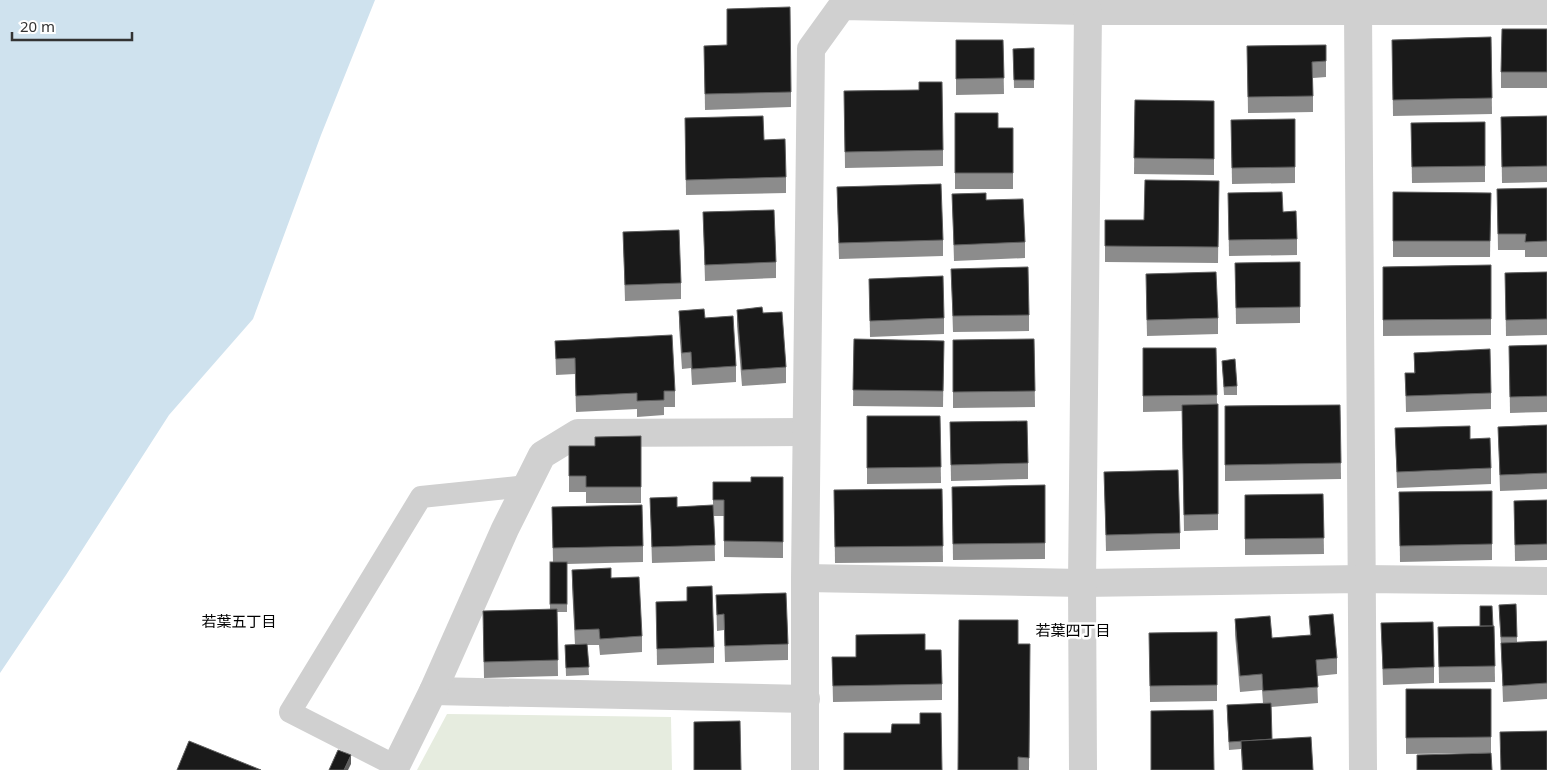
<svg xmlns="http://www.w3.org/2000/svg" width="1547" height="770" font-family="'Noto Sans','Noto Sans JP',sans-serif">
<style>
.green{fill:#e6ecdf}
.water{fill:#cfe2ee}
.lines{fill:none;stroke-linecap:round;stroke-linejoin:round}
.lane{stroke:#d0d0d0;stroke-width:22}
.street{stroke:#d0d0d0;stroke-width:28}
.wall{fill:#8c8c8c}
.shaded-wall{fill:#5f5f5f}
.building{fill:#1a1a1a;stroke:#5f5f5f}
.labels{text-anchor:middle;stroke-width:5;stroke-linejoin:round;paint-order:stroke}
.neighbourhood-label{font-size:15px;fill:#000;stroke:#fff}
</style>
<rect width="100%" height="100%" fill="#fff"/>
<polygon class="green" points="447,714 671,717 672,770 417,770"/>
<polygon class="water" points="0,0 375,0 321,135 253,319 169,415 66,575 0,673"/>
<g class="lines">
<polyline class="lane" points="396,766 290,712 421,497 527,486"/>
<g class="street">
<polyline points="1358,10 1363,770"/>
<polyline points="805,578 1082,583 1362,579 1547,581"/>
<polyline points="433,691 806,699"/>
<polyline points="394,770 433,691 505,529 542,455 578,433 806,432"/>
<polyline points="805,770 805,578 811,49 842,6 1088,11 1547,11"/>
<polyline points="1083,770 1082,583 1088,11"/>
</g>
</g>
<g class="wall">
<polygon points="1547,29 1547,88 1501,88 1501,72"/>
<polygon points="1491,37 1492,114 1393,116 1392,40"/>
<polygon points="956,40 1003,40 1004,94 956,95"/>
<polygon points="1326,45 1326,77 1313,78 1313,112 1248,113 1247,46"/>
<polygon points="704,46 791,92 791,107 705,110"/>
<polygon points="1034,48 1034,88 1014,88 1013,49"/>
<polygon points="919,82 943,150 943,166 845,168 844,91 919,90"/>
<polygon points="1135,100 1214,101 1214,175 1134,174"/>
<polygon points="955,113 998,128 1013,128 1013,189 955,189"/>
<polygon points="1547,116 1547,182 1502,183 1501,117"/>
<polygon points="685,118 764,140 786,177 786,193 686,195"/>
<polygon points="1295,119 1295,183 1232,184 1231,120"/>
<polygon points="1485,122 1485,182 1412,183 1411,123"/>
<polygon points="1219,181 1218,263 1105,262 1105,220 1144,220"/>
<polygon points="837,187 943,240 943,256 839,259"/>
<polygon points="1547,188 1547,257 1525,257 1525,250 1498,250 1497,189"/>
<polygon points="1393,192 1491,193 1490,257 1393,257"/>
<polygon points="1228,193 1283,212 1297,239 1297,255 1229,256"/>
<polygon points="952,194 1025,242 1025,258 954,261"/>
<polygon points="703,212 776,262 776,278 705,281"/>
<polygon points="623,232 681,283 681,299 625,301"/>
<polygon points="1300,262 1300,323 1236,324 1235,263"/>
<polygon points="1491,265 1491,335 1383,336 1383,267"/>
<polygon points="951,269 1029,315 1029,331 953,332"/>
<polygon points="1547,272 1547,335 1506,336 1505,273"/>
<polygon points="869,279 944,318 944,334 870,337"/>
<polygon points="1146,290 1218,318 1218,334 1147,336"/>
<polygon points="737,310 763,313 786,367 786,383 742,386 737,326"/>
<polygon points="679,311 705,318 736,366 736,382 692,385 691,368 682,369 679,327"/>
<polygon points="854,339 944,341 943,407 853,406"/>
<polygon points="1034,339 1035,407 953,408 953,340"/>
<polygon points="555,341 675,391 675,407 664,407 664,415 637,417 637,409 576,412 575,374 556,375"/>
<polygon points="1547,345 1547,412 1510,413 1509,346"/>
<polygon points="1143,348 1216,348 1217,404 1218,404 1218,530 1184,531 1182,411 1143,412"/>
<polygon points="1414,353 1491,393 1491,409 1406,412 1405,373 1414,373"/>
<polygon points="1222,361 1237,386 1237,395 1224,395"/>
<polygon points="1340,405 1341,479 1225,481 1225,406"/>
<polygon points="867,416 940,416 941,483 867,484"/>
<polygon points="950,422 1028,463 1028,479 951,481"/>
<polygon points="1547,426 1547,489 1500,491 1498,427"/>
<polygon points="1395,428 1470,439 1491,468 1491,484 1397,488"/>
<polygon points="641,436 641,503 586,503 586,492 569,492 569,446 595,446"/>
<polygon points="1104,472 1180,533 1180,549 1106,551"/>
<polygon points="783,477 783,558 724,557 724,516 714,516 715,561 652,563 650,498 677,507 713,505 713,482 751,482"/>
<polygon points="1045,485 1045,559 953,560 952,487"/>
<polygon points="942,489 943,562 835,563 834,490"/>
<polygon points="1492,491 1492,560 1400,562 1399,492"/>
<polygon points="1323,494 1324,554 1245,555 1245,495"/>
<polygon points="1547,500 1547,560 1515,561 1514,501"/>
<polygon points="552,507 643,546 643,562 567,564 567,612 557,612 558,676 484,678 483,627 550,609 550,562 553,562"/>
<polygon points="572,570 611,578 642,636 642,652 600,655 599,645 587,645 589,675 566,676 565,645 575,645 572,586"/>
<polygon points="716,595 788,644 788,660 725,662 724,630 717,631"/>
<polygon points="656,602 714,647 714,663 657,665"/>
<polygon points="1516,604 1517,642 1547,641 1547,699 1503,702 1501,646 1499,613"/>
<polygon points="1309,616 1337,658 1337,674 1317,676 1318,703 1271,707 1272,739 1313,770 1242,770 1241,749 1229,750 1227,714 1263,703 1262,690 1240,692 1235,635 1235,619 1272,638 1310,635"/>
<polygon points="1381,623 1434,667 1434,683 1383,685"/>
<polygon points="1494,626 1495,682 1439,683 1438,627"/>
<polygon points="1217,632 1217,701 1150,702 1149,633"/>
<polygon points="1018,644 1030,644 1029,770 958,770"/>
<polygon points="925,650 942,684 942,700 833,702 832,657 856,657"/>
<polygon points="1406,689 1491,689 1491,753 1406,754"/>
</g>
<polygon class="shaded-wall" points="351,755 351,764 348,770 344,770"/>
<g class="building">
<polygon points="790,7 791,92 705,94 704,46 727,45 727,9"/>
<polygon points="1502,29 1547,29 1547,72 1501,72"/>
<polygon points="1491,37 1492,98 1393,100 1392,40"/>
<polygon points="956,40 1003,40 1004,78 956,79"/>
<polygon points="1326,45 1326,61 1312,62 1313,96 1248,97 1247,46"/>
<polygon points="1034,48 1034,80 1014,80 1013,49"/>
<polygon points="919,82 942,82 943,150 845,152 844,91 919,90"/>
<polygon points="1135,100 1214,101 1214,159 1134,158"/>
<polygon points="955,113 998,113 998,128 1013,128 1013,173 955,173"/>
<polygon points="763,116 764,140 785,139 786,177 686,180 685,118"/>
<polygon points="1547,116 1547,166 1502,167 1501,117"/>
<polygon points="1295,119 1295,167 1232,168 1231,120"/>
<polygon points="1485,122 1485,166 1412,167 1411,123"/>
<polygon points="1145,180 1219,181 1218,247 1105,246 1105,220 1144,220"/>
<polygon points="941,184 943,240 839,243 837,187"/>
<polygon points="1547,188 1547,241 1525,242 1526,234 1498,234 1497,189"/>
<polygon points="1282,192 1283,212 1296,211 1297,239 1229,240 1228,193"/>
<polygon points="1393,192 1491,193 1490,241 1393,241"/>
<polygon points="986,193 986,200 1023,199 1025,242 954,245 952,194"/>
<polygon points="774,210 776,262 705,265 703,212"/>
<polygon points="679,230 681,283 625,285 623,232"/>
<polygon points="1300,262 1300,307 1236,308 1235,263"/>
<polygon points="1491,265 1491,319 1383,320 1383,267"/>
<polygon points="1028,267 1029,315 953,316 951,269"/>
<polygon points="1216,272 1218,318 1147,320 1146,274"/>
<polygon points="1547,272 1547,319 1506,320 1505,273"/>
<polygon points="943,276 944,318 870,321 869,279"/>
<polygon points="762,307 763,313 782,312 786,367 742,370 737,310"/>
<polygon points="704,309 705,318 733,316 736,366 692,369 691,352 682,353 679,311"/>
<polygon points="672,335 675,391 664,391 664,400 637,401 637,393 576,396 575,358 556,359 555,341"/>
<polygon points="854,339 944,341 943,391 853,390"/>
<polygon points="1034,339 1035,391 953,392 953,340"/>
<polygon points="1547,345 1547,396 1510,397 1509,346"/>
<polygon points="1143,348 1216,348 1217,395 1143,396"/>
<polygon points="1490,349 1491,393 1406,396 1405,373 1415,373 1414,353"/>
<polygon points="1235,359 1237,386 1224,387 1222,361"/>
<polygon points="1218,404 1218,514 1184,515 1182,405"/>
<polygon points="1340,405 1341,463 1225,465 1225,406"/>
<polygon points="867,416 940,416 941,467 867,468"/>
<polygon points="1027,421 1028,463 951,465 950,422"/>
<polygon points="1547,425 1547,473 1500,475 1498,427"/>
<polygon points="1470,426 1470,439 1490,438 1491,468 1397,472 1395,428"/>
<polygon points="641,436 641,487 586,487 586,476 569,476 569,446 595,446 595,437"/>
<polygon points="1178,470 1180,533 1106,535 1104,472"/>
<polygon points="751,477 783,477 783,542 724,541 724,500 713,500 713,482 751,482"/>
<polygon points="1045,485 1045,543 953,544 952,487"/>
<polygon points="942,489 943,546 835,547 834,490"/>
<polygon points="1492,491 1492,544 1400,546 1399,492"/>
<polygon points="1323,494 1324,538 1245,539 1245,495"/>
<polygon points="677,497 677,507 713,505 715,545 652,547 650,498"/>
<polygon points="1547,500 1547,544 1515,545 1514,501"/>
<polygon points="642,505 643,546 553,548 552,507"/>
<rect x="550" y="562" width="17" height="42"/>
<polygon points="611,568 611,578 639,577 642,636 600,639 599,629 575,630 572,570"/>
<polygon points="712,586 714,647 657,649 656,602 687,601 687,587"/>
<polygon points="786,593 788,644 725,646 724,614 717,615 716,595"/>
<polygon points="1516,604 1517,637 1501,637 1499,605"/>
<polygon points="1480,606 1492,606 1493,626 1480,626"/>
<polygon points="557,609 558,660 484,662 483,611"/>
<polygon points="1333,614 1337,658 1316,660 1318,687 1263,691 1262,674 1240,676 1235,619 1270,616 1272,638 1311,635 1309,616"/>
<polygon points="959,620 1018,620 1018,644 1030,644 1029,758 1018,757 1018,770 958,770"/>
<polygon points="1433,622 1434,667 1383,669 1381,623"/>
<polygon points="1494,626 1495,666 1439,667 1438,627"/>
<polygon points="1217,632 1217,685 1150,686 1149,633"/>
<polygon points="925,634 925,650 941,650 942,684 833,686 832,657 856,657 856,635"/>
<polygon points="1547,641 1547,683 1503,686 1501,643"/>
<polygon points="587,644 589,667 566,668 565,645"/>
<polygon points="1406,689 1491,689 1491,737 1406,738"/>
<polygon points="1271,703 1272,739 1229,742 1227,705"/>
<polygon points="1213,710 1214,770 1151,770 1151,711"/>
<polygon points="920,713 941,713 942,770 844,770 844,733 891,733 892,724 920,724"/>
<polygon points="740,721 741,770 694,770 694,722"/>
<polygon points="1547,731 1547,770 1501,770 1500,732"/>
<polygon points="1311,737 1313,770 1243,770 1241,741"/>
<polygon points="189,741 261,770 177,770"/>
<polygon points="338,750 351,755 344,770 329,770"/>
<polygon points="1491,753 1492,770 1417,770 1417,755"/>
</g>
<g class="labels">
<g class="neighbourhood-label">
<text x="239" y="627">若葉五丁目</text>
<text x="1073" y="636">若葉四丁目</text>
</g>
</g>
<path d="M12 32v8h120v-8" fill="none" stroke="#333333" stroke-width="2.5"/>
<text x="20" y="32" font-size="15" fill="#333333" stroke="#ffffff" stroke-width="4" paint-order="stroke">20 m</text>
</svg>
